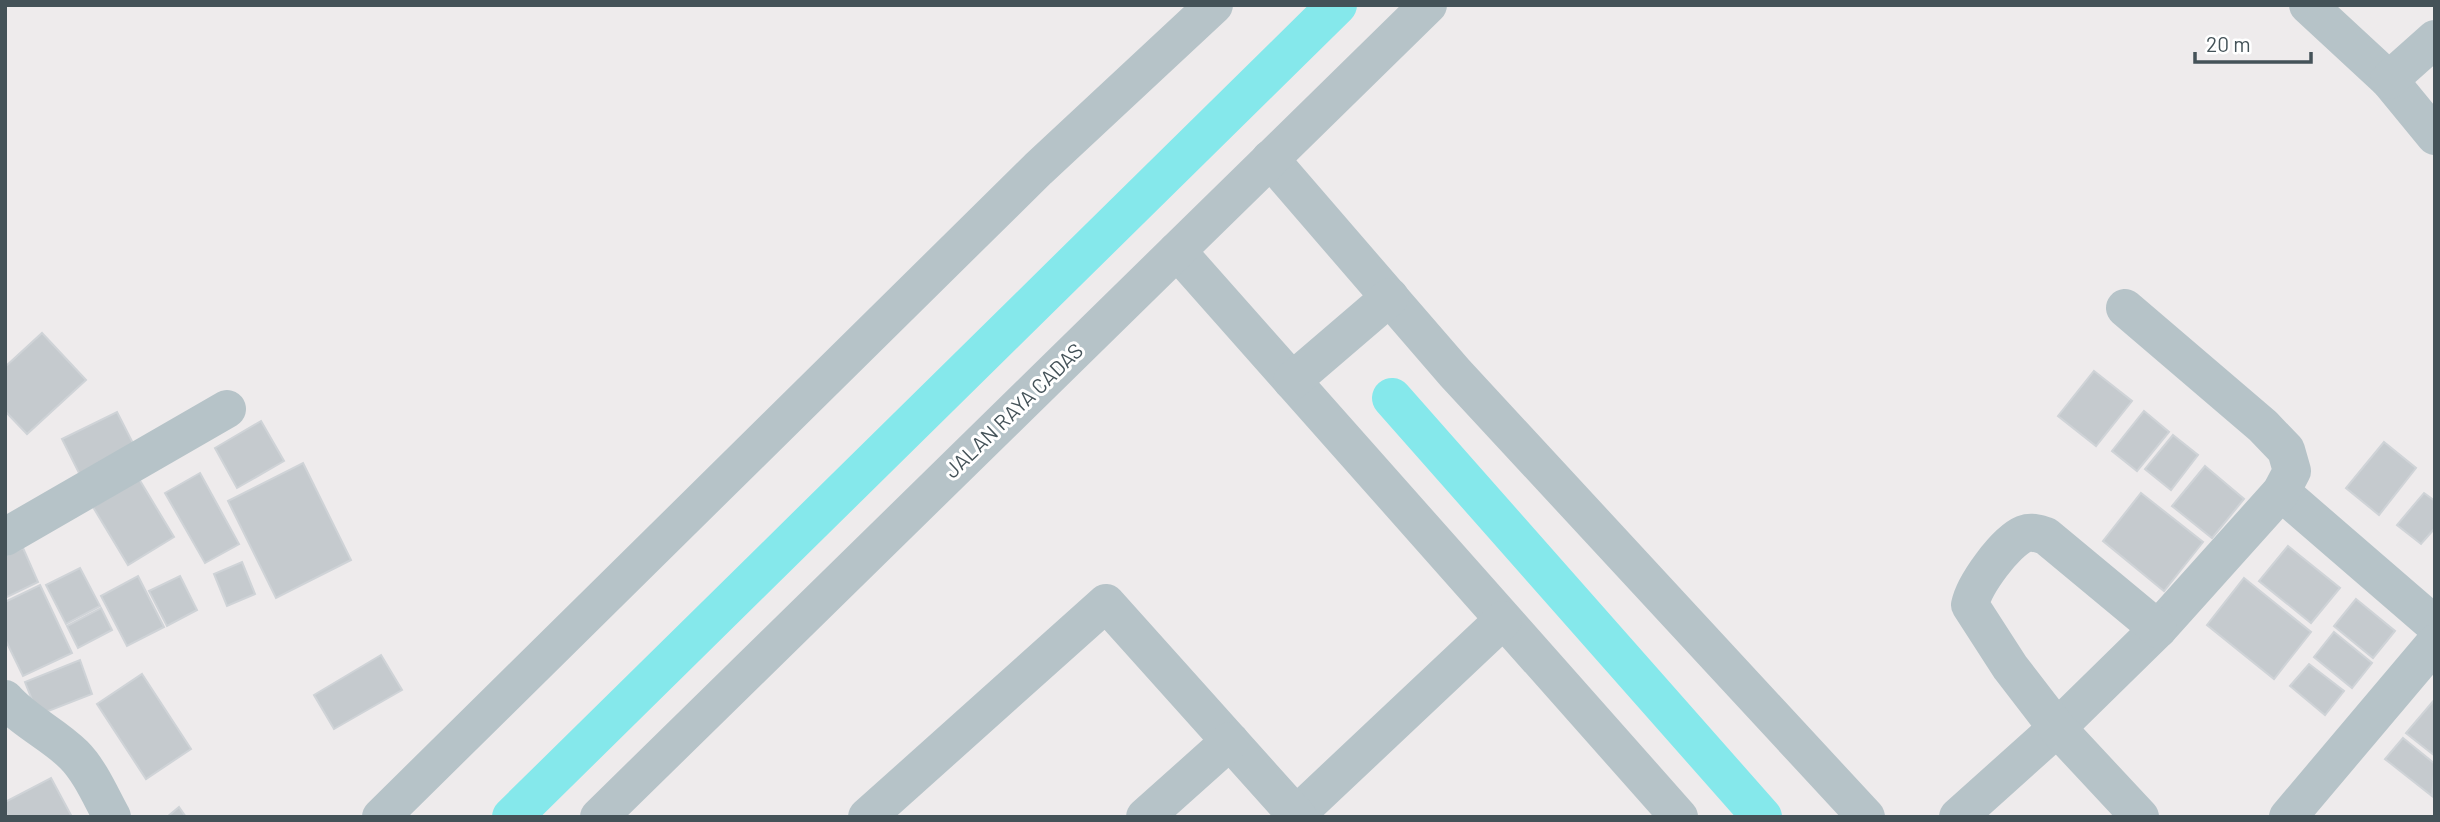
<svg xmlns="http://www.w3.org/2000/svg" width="2440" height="822" font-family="Barlow,sans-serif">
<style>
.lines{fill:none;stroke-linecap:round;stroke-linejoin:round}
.canal{stroke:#85e8eb;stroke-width:40}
.building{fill:#c5cace;stroke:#cfd3d7;stroke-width:2}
.minor{stroke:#b6c3c8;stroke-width:38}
.labels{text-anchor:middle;stroke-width:6;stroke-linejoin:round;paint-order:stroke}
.street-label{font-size:21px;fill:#445258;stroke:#fff}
</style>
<rect width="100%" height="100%" fill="#eeebec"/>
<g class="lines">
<g class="canal">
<polyline points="1392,398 1762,817"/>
<polyline points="512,817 1337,5"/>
</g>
</g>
<g class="building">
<polygon points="42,333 86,380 27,434 5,411 5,367"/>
<polygon points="2094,371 2132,401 2096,446 2058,416"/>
<polygon points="2144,411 2169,432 2137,471 2112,451"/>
<polygon points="117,412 137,451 82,479 62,439"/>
<polygon points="261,421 284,461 237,488 215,448"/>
<polygon points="2173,435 2198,455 2171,490 2145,469"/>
<polygon points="2384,442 2416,468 2379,515 2346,488"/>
<polygon points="303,463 351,560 276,598 228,501"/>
<polygon points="2205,466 2244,499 2212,538 2172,506"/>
<polygon points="200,473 239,544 205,563 165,493"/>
<polygon points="139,479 174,537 128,565 93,507"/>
<polygon points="2141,493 2203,542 2164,591 2103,541"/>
<polygon points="2424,493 2435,501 2435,528 2421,544 2397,525"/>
<polygon points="2288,546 2340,588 2311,623 2259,581"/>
<polygon points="23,548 38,582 5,598 5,556"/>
<polygon points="242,562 255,594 227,606 214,574"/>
<polygon points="80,568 100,606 66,624 46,585"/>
<polygon points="138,576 164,627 127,646 101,596"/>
<polygon points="180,576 197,610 167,626 149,591"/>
<polygon points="2244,578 2311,632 2274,679 2207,625"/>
<polygon points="40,585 72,653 23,676 5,639 5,602"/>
<polygon points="2356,599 2395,631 2373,658 2334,626"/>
<polygon points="101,608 112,630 78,648 67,626"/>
<polygon points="2334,632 2372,663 2352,688 2314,657"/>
<polygon points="381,655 402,690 334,729 314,695"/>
<polygon points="80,660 92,694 38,715 25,682"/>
<polygon points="2309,664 2344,691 2325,715 2290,686"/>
<polygon points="142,674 191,749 146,779 97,704"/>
<polygon points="2435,699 2435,756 2406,733"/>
<polygon points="2403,738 2435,764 2432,796 2385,759"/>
<polygon points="51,778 72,817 7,817 5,802"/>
<polygon points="179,807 186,817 167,817"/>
</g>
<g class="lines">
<g class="minor">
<polyline points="2308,5 2389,80 2435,136"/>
<polyline points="2389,80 2435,39"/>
<polyline points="1270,159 1455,373 1866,817"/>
<polyline points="1177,251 1679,817"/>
<polyline points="1292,381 1390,297"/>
<polyline points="2281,492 2435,625"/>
<polyline points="5,537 227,409"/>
<path d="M 5,699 C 25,722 53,734 74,755 C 90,771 101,797 112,817"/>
<polyline points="1296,815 1503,620"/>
<polyline points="381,817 1038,169 1214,5"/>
<polyline points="599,817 1428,5"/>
<polyline points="867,817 1106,603 1298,817"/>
<polyline points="1145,817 1230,741"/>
<polyline points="1958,817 2057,728 2158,629 2281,492 2292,471 2286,450 2263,426 2125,308"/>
<path d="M 2140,817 L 2057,728 L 2010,667 L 1970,605 C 1974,585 2005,542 2024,534 C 2032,531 2039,534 2046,536 L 2158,629"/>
<polyline points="2288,817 2435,643"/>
</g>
</g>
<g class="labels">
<g class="street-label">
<text transform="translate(1014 411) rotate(-44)" y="7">JALAN RAYA CADAS</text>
</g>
</g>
<rect width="2440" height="822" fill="none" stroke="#445258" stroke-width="14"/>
<path d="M2195 52v10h116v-10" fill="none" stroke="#445258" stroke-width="3.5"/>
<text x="2206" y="52" font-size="21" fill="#445258" stroke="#ffffff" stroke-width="5" paint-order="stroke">20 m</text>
</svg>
